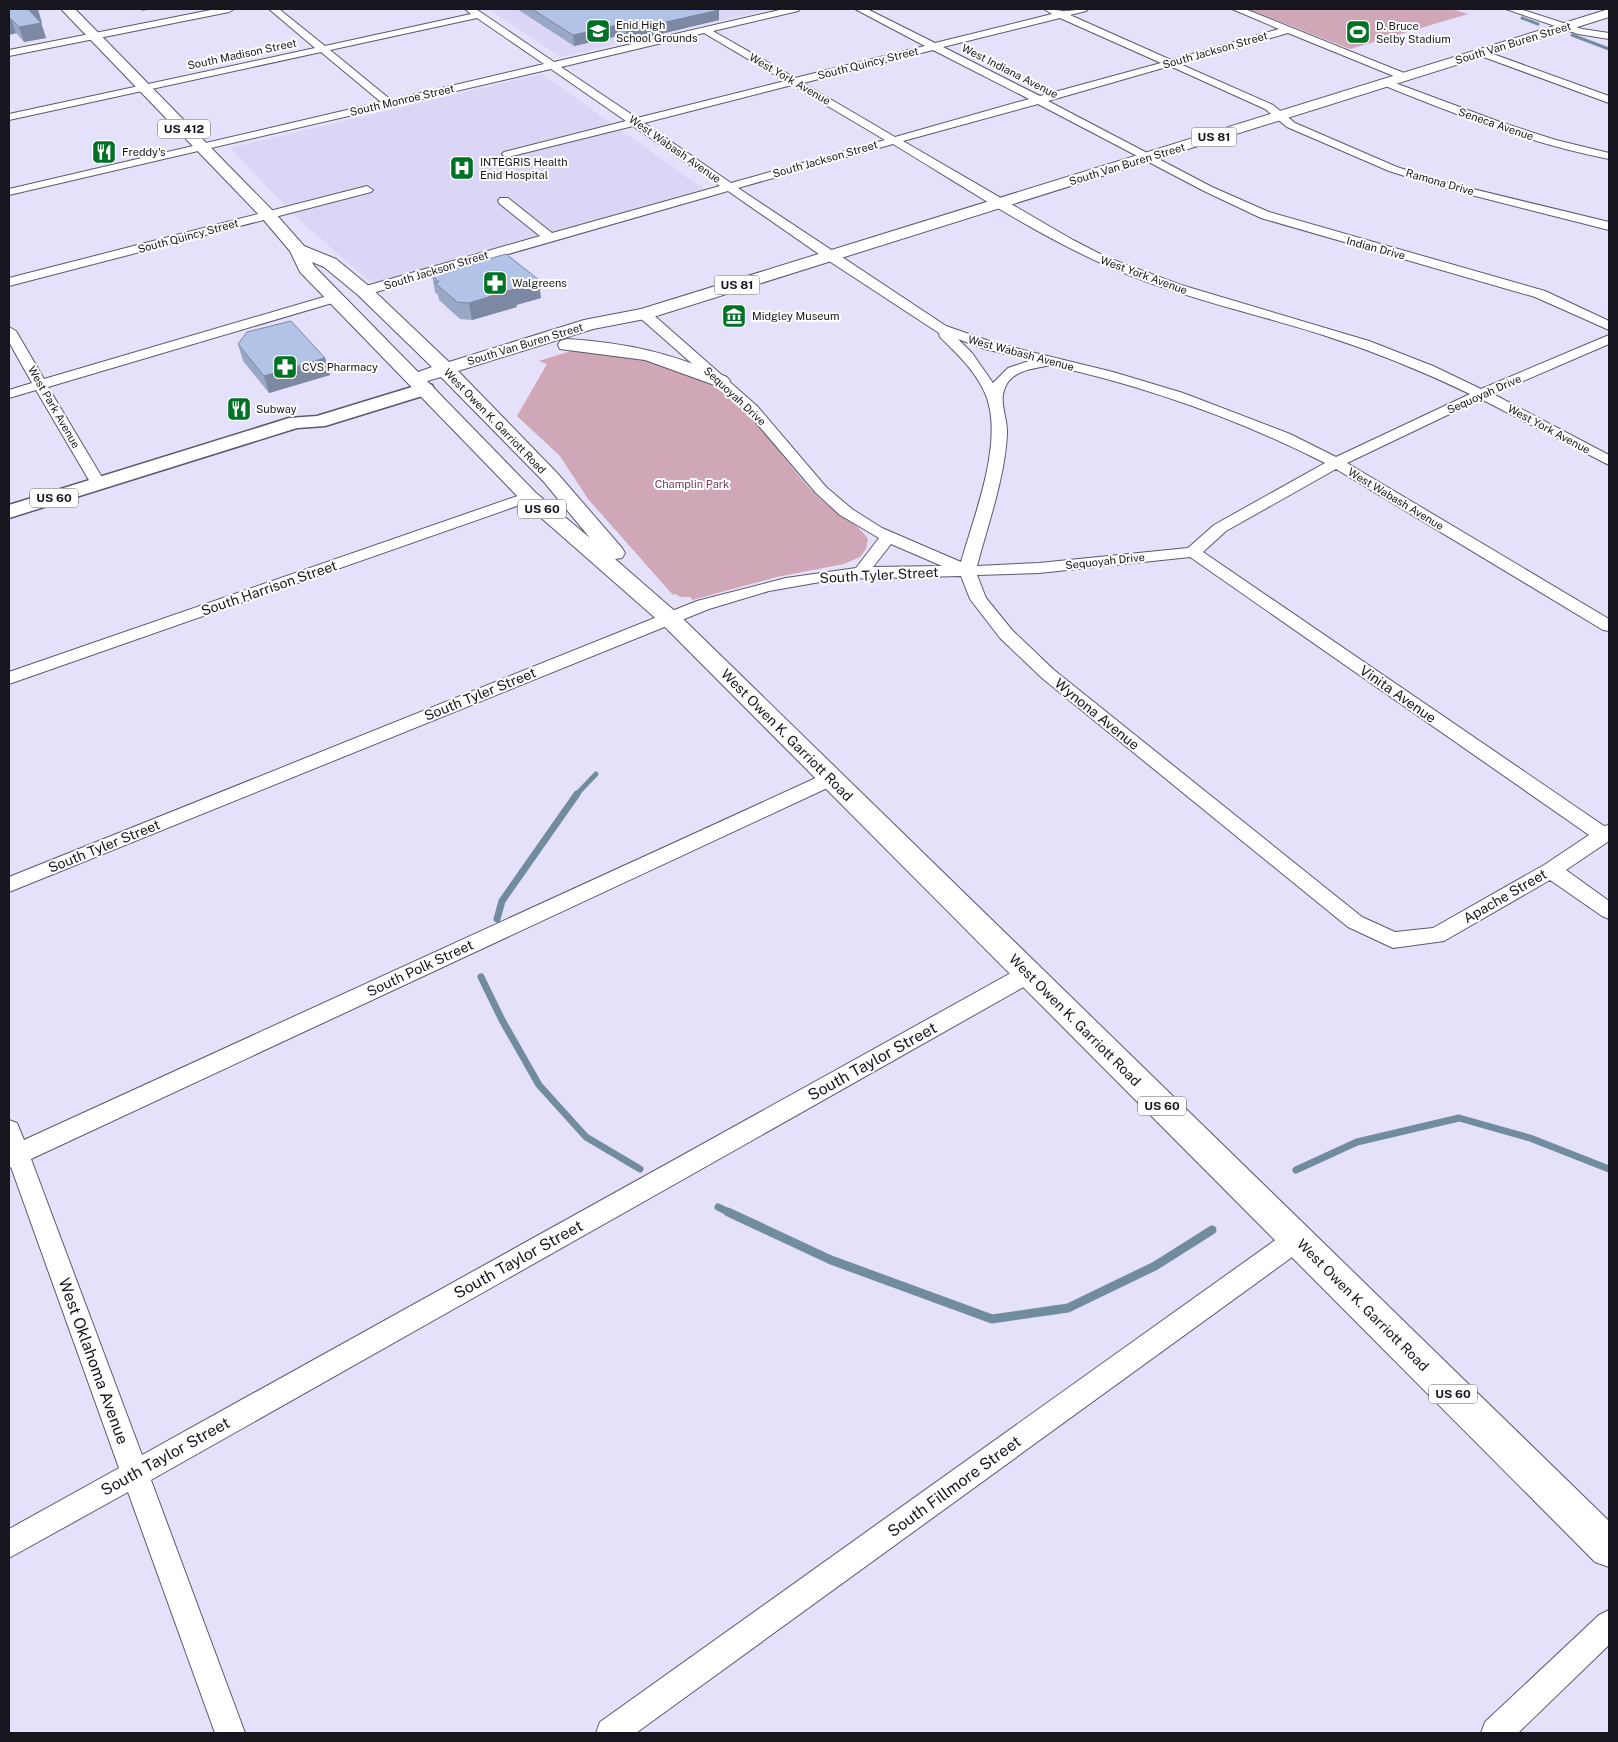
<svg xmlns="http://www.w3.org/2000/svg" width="1618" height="1742" font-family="'Public Sans',sans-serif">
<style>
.built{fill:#dcd6f6}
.green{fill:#d0a7b7}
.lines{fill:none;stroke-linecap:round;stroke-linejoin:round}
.stream-far3{stroke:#718c9f;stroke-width:3}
.stream-far2{stroke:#718c9f;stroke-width:5}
.stream-far1{stroke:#718c9f;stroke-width:7}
.stream{stroke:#718c9f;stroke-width:9}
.minor-casing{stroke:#5d586e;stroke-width:2}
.major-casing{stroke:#5d586e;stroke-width:3}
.highway-casing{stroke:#5d586e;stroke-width:2}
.minor{fill:#fff;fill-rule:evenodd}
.major{fill:#fff;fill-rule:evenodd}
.highway{fill:#fff;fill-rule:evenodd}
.wall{fill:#99a8c7}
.shaded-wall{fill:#7d88a2}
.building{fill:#b2c3e7;stroke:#7d88a2}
.labels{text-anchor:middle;stroke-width:4;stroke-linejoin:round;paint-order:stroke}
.far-poi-label{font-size:11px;fill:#17151e;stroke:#fff;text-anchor:start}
.far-street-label{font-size:11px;fill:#17151e;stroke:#fff}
.far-park-label{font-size:11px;fill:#753e57;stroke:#fff}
.shield{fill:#fff;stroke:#5d5b62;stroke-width:1}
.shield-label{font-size:12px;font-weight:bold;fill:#17151e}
.street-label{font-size:14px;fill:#17151e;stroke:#fff}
.near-street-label{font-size:16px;fill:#17151e;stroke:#fff}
</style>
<rect width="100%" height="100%" fill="#e5e1fa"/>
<g class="built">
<polygon points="489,9 770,9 561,57"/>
<polygon points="542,74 704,189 381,282 370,282 298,219 230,148"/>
</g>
<g class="green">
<polygon points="1248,9 1452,9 1468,14 1350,49"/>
<path d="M 577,349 C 598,352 621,352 641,358 C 679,368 720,384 748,413 C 772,439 791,469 816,495 C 832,511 855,520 868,539 L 866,549 L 860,557 L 844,564 L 777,577 L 692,600 L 691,597 L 680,597 L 676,594 L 673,595 L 588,499 L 560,456 L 517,416 L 547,364 L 539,361 Z"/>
</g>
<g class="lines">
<g class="stream-far3">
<polyline points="1522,18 1538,24"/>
<polyline points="1572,35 1609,49"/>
</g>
<polyline class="stream-far2" points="576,795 596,774"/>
<g class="stream-far1">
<polyline points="497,919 502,901 577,794"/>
<polyline points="481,977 502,1020 539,1085 586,1137 640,1169"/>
<polyline points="1296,1170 1357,1142 1459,1118 1530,1138 1609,1169"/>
<polyline points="718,1207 730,1213"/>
</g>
<polyline class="stream" points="728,1212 831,1260 992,1319 1068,1308 1155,1266 1212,1230"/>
<defs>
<g id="minor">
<polygon points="216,9 234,9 229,12 9,56 9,50"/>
<path d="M 269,9 L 279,9 L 325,46 L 471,14 L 465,9 L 476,9 L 554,62 L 784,9 L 800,9 L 798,11 L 713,31 L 795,78 L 925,46 L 855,9 L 867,9 L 935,43 L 1052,14 L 1044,9 C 1051,9 1056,10 1062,11 C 1067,12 1080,9 1088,9 L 1086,11 L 1070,15 L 1171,60 L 1279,29 L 1232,9 L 1245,9 L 1409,75 L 1410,77 L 1409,79 L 1401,79 L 1288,33 L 1180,64 L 1273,105 L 1295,123 L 1397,167 L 1444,182 L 1609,222 L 1609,230 L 1436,186 L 1389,171 L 1287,127 L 1265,109 L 1170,66 L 1048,101 L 1212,187 L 1269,212 L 1545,291 L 1609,321 L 1609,330 L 1535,297 L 1261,218 L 1204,191 L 1038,104 L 903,141 L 1073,240 L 1108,258 L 1181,285 L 1369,341 L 1433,366 L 1481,389 L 1609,335 L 1609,344 L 1493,394 L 1609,455 L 1609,465 L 1481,399 L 1347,463 L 1609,619 L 1609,631 L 1603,630 L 1336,469 L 1226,531 L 1203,552 L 1604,826 L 1609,825 L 1609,841 L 1566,870 L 1609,901 L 1609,919 L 1602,916 L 1550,880 L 1444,941 L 1393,948 L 1348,927 L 1042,678 L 1000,638 L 970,599 L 961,576 L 837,579 L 769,591 L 709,609 L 9,892 L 9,877 L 697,601 L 786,578 L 856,568 L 879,538 L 840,515 L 816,493 L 747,412 L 639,317 L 637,314 L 639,311 L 649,311 L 757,406 L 826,487 L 852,509 L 882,528 L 961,562 C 974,516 1003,445 987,398 C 978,373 958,355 940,337 L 939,333 L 826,259 L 728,191 L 369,294 L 359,294 L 358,291 L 359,288 L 540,236 L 500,204 L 498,201 L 500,198 L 508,198 L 552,233 L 720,186 L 633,126 L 508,157 L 504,156 L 502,154 L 504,152 L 626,121 L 551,69 L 9,195 L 9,189 L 381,102 L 321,52 L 9,120 L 9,114 L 315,48 ZM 477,18 L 544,64 L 391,100 L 330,50 ZM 1060,18 L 1161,63 L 1040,96 L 943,47 ZM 704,33 L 785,81 L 637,118 L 561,67 ZM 933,50 L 1029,99 L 895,137 L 803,83 ZM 792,85 L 885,140 L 731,183 L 644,123 ZM 893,144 C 971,191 1049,244 1134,277 C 1196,301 1260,315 1323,335 C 1373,351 1422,371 1470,394 L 1336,457 L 1290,434 L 1183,393 L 1113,372 L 995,343 L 946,326 L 738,188 ZM 958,339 L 985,349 L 1032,360 L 1008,368 L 993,383 L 972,353 ZM 1050,365 C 1145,386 1238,419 1325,463 L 1214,525 L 1188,548 L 1039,563 L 977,566 C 988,524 1005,477 1007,434 C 1008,415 996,400 1008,382 C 1018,369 1035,369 1050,365 ZM 891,544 L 942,566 L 873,567 ZM 1190,557 L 1589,835 L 1544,865 L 1433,928 L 1395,932 L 1362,917 L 1054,670 L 1012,630 L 986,598 L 977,575 L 1039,573 Z"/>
<polygon points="1506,9 1520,9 1582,29 1609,33 1609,39 1578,34"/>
<polygon points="1482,50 1609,96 1609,103 1478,55 1477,53"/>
<path d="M 1387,80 L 1500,122 L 1556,140 L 1609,153 L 1609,159 C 1531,144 1457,115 1383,85 L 1382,83 Z"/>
<polygon points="367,186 373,190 371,192 9,286 9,278"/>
<polygon points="334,294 340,298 339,301 48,387 106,484 103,487 93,487 36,390 9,398 9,390 32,383 9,342 9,327 16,331 44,379"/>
<polygon points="529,492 534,494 537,497 534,500 9,684 9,672"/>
<polygon points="831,771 838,773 840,778 838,783 31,1159 142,1455 1020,968 1028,966 1036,968 1039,974 1036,980 151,1480 245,1733 215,1733 128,1492 9,1558 9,1529 119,1468 11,1167 9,1168 9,1120 17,1123 24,1140"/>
<polygon points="1297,1228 1306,1231 1309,1239 1306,1247 636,1733 596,1733 600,1722 1288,1231"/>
<polygon points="1609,1610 1609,1645 1518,1733 1481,1733 1485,1722 1599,1615"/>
</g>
<polygon id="major" points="425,383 432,385 434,389 432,393 325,426 297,428 9,518 9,505 289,418 317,416"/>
<g id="highway">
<path d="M 61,9 L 75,9 L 274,212 L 304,246 L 336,259 L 370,287 L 449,362 L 584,320 L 641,309 L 1609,9 L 1609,17 L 650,318 L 593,329 L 458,371 L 558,474 L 622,548 L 625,553 L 622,558 L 615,559 L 677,613 L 1609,1521 L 1609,1567 L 1595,1562 L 661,623 L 522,501 L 300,272 L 290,251 L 262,218 ZM 312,262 L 324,267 L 358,295 L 432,367 L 418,372 L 314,266 ZM 441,377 L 544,482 L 590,538 L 536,493 L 427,381 Z"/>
<path d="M 567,339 C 629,343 669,353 727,377 L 730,381 L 727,385 L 720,387 L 645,360 L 560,349 L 558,345 L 560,341 Z"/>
</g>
</defs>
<use href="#minor" class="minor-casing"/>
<use href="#major" class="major-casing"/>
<use href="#highway" class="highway-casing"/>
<use href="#minor" class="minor"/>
<use href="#major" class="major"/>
<use href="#highway" class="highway"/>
</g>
<g class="wall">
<polygon points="9,9 42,23 41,23 46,38 24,42 16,33 9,35"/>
<polygon points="517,9 717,9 719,10 719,20 627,42 618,36 574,46"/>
<polygon points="432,275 541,298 516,305 517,307 472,320 460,319 439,300 438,295 435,292"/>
<polygon points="238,344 325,358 330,375 269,393 243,361"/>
</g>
<g class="shaded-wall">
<polygon points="35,9 38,9 42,23 34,24 29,10"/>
<polygon points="141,9 153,9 142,11"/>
<polygon points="719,10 719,20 627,42 626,31"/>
<polygon points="9,19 11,19 16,33 9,35"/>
<polygon points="41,23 46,38 24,42 19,27"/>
<polygon points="617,25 618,36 574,46 573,35"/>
<polygon points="539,280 541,298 516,305 517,307 472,320 469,303"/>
<polygon points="325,358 330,375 269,393 264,376"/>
</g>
<g class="building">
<polygon points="9,9 35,9 29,10 41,23 19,27 11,19 9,19"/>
<polygon points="532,9 717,9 719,10 626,31 617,25 573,35"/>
<polygon points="506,254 539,280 513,288 514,289 469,303 457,302 435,283 439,282 432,275"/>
<polygon points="291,321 325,358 264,376 238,344 247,332"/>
</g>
<defs>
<symbol id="school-square" viewBox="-11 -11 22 22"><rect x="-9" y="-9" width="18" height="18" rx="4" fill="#007226" stroke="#fff"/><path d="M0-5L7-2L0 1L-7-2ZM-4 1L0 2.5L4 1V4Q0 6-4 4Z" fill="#fff"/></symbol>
<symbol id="stadium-square" viewBox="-11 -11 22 22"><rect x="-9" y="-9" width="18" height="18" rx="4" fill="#007226" stroke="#fff"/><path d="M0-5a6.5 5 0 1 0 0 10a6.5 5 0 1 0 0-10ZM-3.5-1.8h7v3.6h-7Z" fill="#fff"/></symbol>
<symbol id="restaurant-square" viewBox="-11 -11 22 22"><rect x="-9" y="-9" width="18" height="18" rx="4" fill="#007226" stroke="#fff"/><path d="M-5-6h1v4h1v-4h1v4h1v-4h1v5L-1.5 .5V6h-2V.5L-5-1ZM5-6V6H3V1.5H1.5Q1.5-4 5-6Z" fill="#fff"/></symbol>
<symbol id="hospital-square" viewBox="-11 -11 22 22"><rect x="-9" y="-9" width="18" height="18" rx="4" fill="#007226" stroke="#fff"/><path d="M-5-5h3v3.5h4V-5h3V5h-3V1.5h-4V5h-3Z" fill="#fff"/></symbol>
<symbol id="pharmacy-square" viewBox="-11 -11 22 22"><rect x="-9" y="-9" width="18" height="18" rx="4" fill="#007226" stroke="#fff"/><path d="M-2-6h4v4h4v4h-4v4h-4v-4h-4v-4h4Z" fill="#fff"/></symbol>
<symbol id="museum-square" viewBox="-11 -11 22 22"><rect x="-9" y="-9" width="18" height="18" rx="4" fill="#007226" stroke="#fff"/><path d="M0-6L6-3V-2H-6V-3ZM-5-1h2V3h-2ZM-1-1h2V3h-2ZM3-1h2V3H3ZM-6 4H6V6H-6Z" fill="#fff"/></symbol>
</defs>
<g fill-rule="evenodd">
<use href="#school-square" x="584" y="17" width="28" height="28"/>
<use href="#stadium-square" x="1344" y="18" width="28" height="28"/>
<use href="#restaurant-square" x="90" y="138" width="28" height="28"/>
<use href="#hospital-square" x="448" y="154" width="28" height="28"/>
<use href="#pharmacy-square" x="481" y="269" width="28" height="28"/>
<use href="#museum-square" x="720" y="302" width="28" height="28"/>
<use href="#pharmacy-square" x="271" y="353" width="28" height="28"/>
<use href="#restaurant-square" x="225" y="395" width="28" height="28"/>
</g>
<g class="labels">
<g class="far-poi-label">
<text x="616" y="29">Enid High<tspan x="616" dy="13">School Grounds</tspan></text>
<text x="1376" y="30">D. Bruce<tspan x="1376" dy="13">Selby Stadium</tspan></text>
<text x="122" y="156">Freddy's</text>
<text x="480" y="166">INTEGRIS Health<tspan x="480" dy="13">Enid Hospital</tspan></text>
<text x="512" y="287">Walgreens</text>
<text x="752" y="320">Midgley Museum</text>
<text x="302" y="371">CVS Pharmacy</text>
<text x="256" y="413">Subway</text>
</g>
<g class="far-street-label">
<text transform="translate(1513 43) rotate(-17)" y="4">South Van Buren Street</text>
<text transform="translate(1215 50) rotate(-16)" y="4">South Jackson Street</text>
<text transform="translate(242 54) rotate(-12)" y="4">South Madison Street</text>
<text transform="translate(868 63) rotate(-14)" y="4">South Quincy Street</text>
<text transform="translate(1010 71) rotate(27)" y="4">West Indiana Avenue</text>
<text transform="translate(790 79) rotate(30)" y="4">West York Avenue</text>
<text transform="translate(402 100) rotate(-13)" y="4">South Monroe Street</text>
<text transform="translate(1496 124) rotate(19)" y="4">Seneca Avenue</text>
<text transform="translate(675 149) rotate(35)" y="4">West Wabash Avenue</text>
<text transform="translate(825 159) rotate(-16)" y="4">South Jackson Street</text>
<text transform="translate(1127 164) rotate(-17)" y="4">South Van Buren Street</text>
<text transform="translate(1440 182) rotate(16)" y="4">Ramona Drive</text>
<text transform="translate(188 236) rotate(-15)" y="4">South Quincy Street</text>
<text transform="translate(1376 248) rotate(15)" y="4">Indian Drive</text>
<text transform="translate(436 270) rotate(-17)" y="4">South Jackson Street</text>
<text transform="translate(1144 275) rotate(20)" y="4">West York Avenue</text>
<text transform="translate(525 344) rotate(-17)" y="4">South Van Buren Street</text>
<text transform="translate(1021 353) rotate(15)" y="4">West Wabash Avenue</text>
<text transform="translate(1484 394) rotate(-24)" y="4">Sequoyah Drive</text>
<text transform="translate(735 396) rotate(43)" y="4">Sequoyah Drive</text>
<text transform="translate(54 407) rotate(60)" y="4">West Park Avenue</text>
<text transform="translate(495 421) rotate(46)" y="4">West Owen K. Garriott Road</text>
<text transform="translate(1549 429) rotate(28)" y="4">West York Avenue</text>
<text transform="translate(1396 499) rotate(31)" y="4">West Wabash Avenue</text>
<text transform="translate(1105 561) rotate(-6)" y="4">Sequoyah Drive</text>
</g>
<g class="far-park-label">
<text x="692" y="488">Champlin Park</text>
</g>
<g class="shield">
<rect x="158" y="119.5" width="52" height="19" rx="4"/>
<rect x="1191.5" y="127.5" width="45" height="19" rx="4"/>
<rect x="714.5" y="275.5" width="45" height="19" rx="4"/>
<rect x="30" y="488.5" width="48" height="19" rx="4"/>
<rect x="518" y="499.5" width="48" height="19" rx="4"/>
<rect x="1138" y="1096.5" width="48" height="19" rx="4"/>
<rect x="1429" y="1384.5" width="48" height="19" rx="4"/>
</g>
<g class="shield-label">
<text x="184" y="133">US 412</text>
<text x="1214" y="141">US 81</text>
<text x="737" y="289">US 81</text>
<text x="54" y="502">US 60</text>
<text x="542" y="513">US 60</text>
<text x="1162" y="1110">US 60</text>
<text x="1453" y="1398">US 60</text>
</g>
<g class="street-label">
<text transform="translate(879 575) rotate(-3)" y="5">South Tyler Street</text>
<text transform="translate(269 588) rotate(-19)" y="5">South Harrison Street</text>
<text transform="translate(480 694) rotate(-22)" y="5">South Tyler Street</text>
<text transform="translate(1398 694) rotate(35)" y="5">Vinita Avenue</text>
<text transform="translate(1097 714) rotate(39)" y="5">Wynona Avenue</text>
<text transform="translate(787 735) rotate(45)" y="5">West Owen K. Garriott Road</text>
<text transform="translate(104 846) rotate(-22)" y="5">South Tyler Street</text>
<text transform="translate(1505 896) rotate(-30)" y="5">Apache Street</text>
<text transform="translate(420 968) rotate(-25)" y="5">South Polk Street</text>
<text transform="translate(1075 1020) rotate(45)" y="5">West Owen K. Garriott Road</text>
<text transform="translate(1363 1305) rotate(45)" y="5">West Owen K. Garriott Road</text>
</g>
<g class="near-street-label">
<text transform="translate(872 1061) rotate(-29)" y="6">South Taylor Street</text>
<text transform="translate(518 1259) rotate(-29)" y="6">South Taylor Street</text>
<text transform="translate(94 1361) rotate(70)" y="6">West Oklahoma Avenue</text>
<text transform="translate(165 1456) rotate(-29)" y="6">South Taylor Street</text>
<text transform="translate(954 1486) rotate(-36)" y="6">South Fillmore Street</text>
</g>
</g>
<rect width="1618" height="1742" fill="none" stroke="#17151e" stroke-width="20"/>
</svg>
